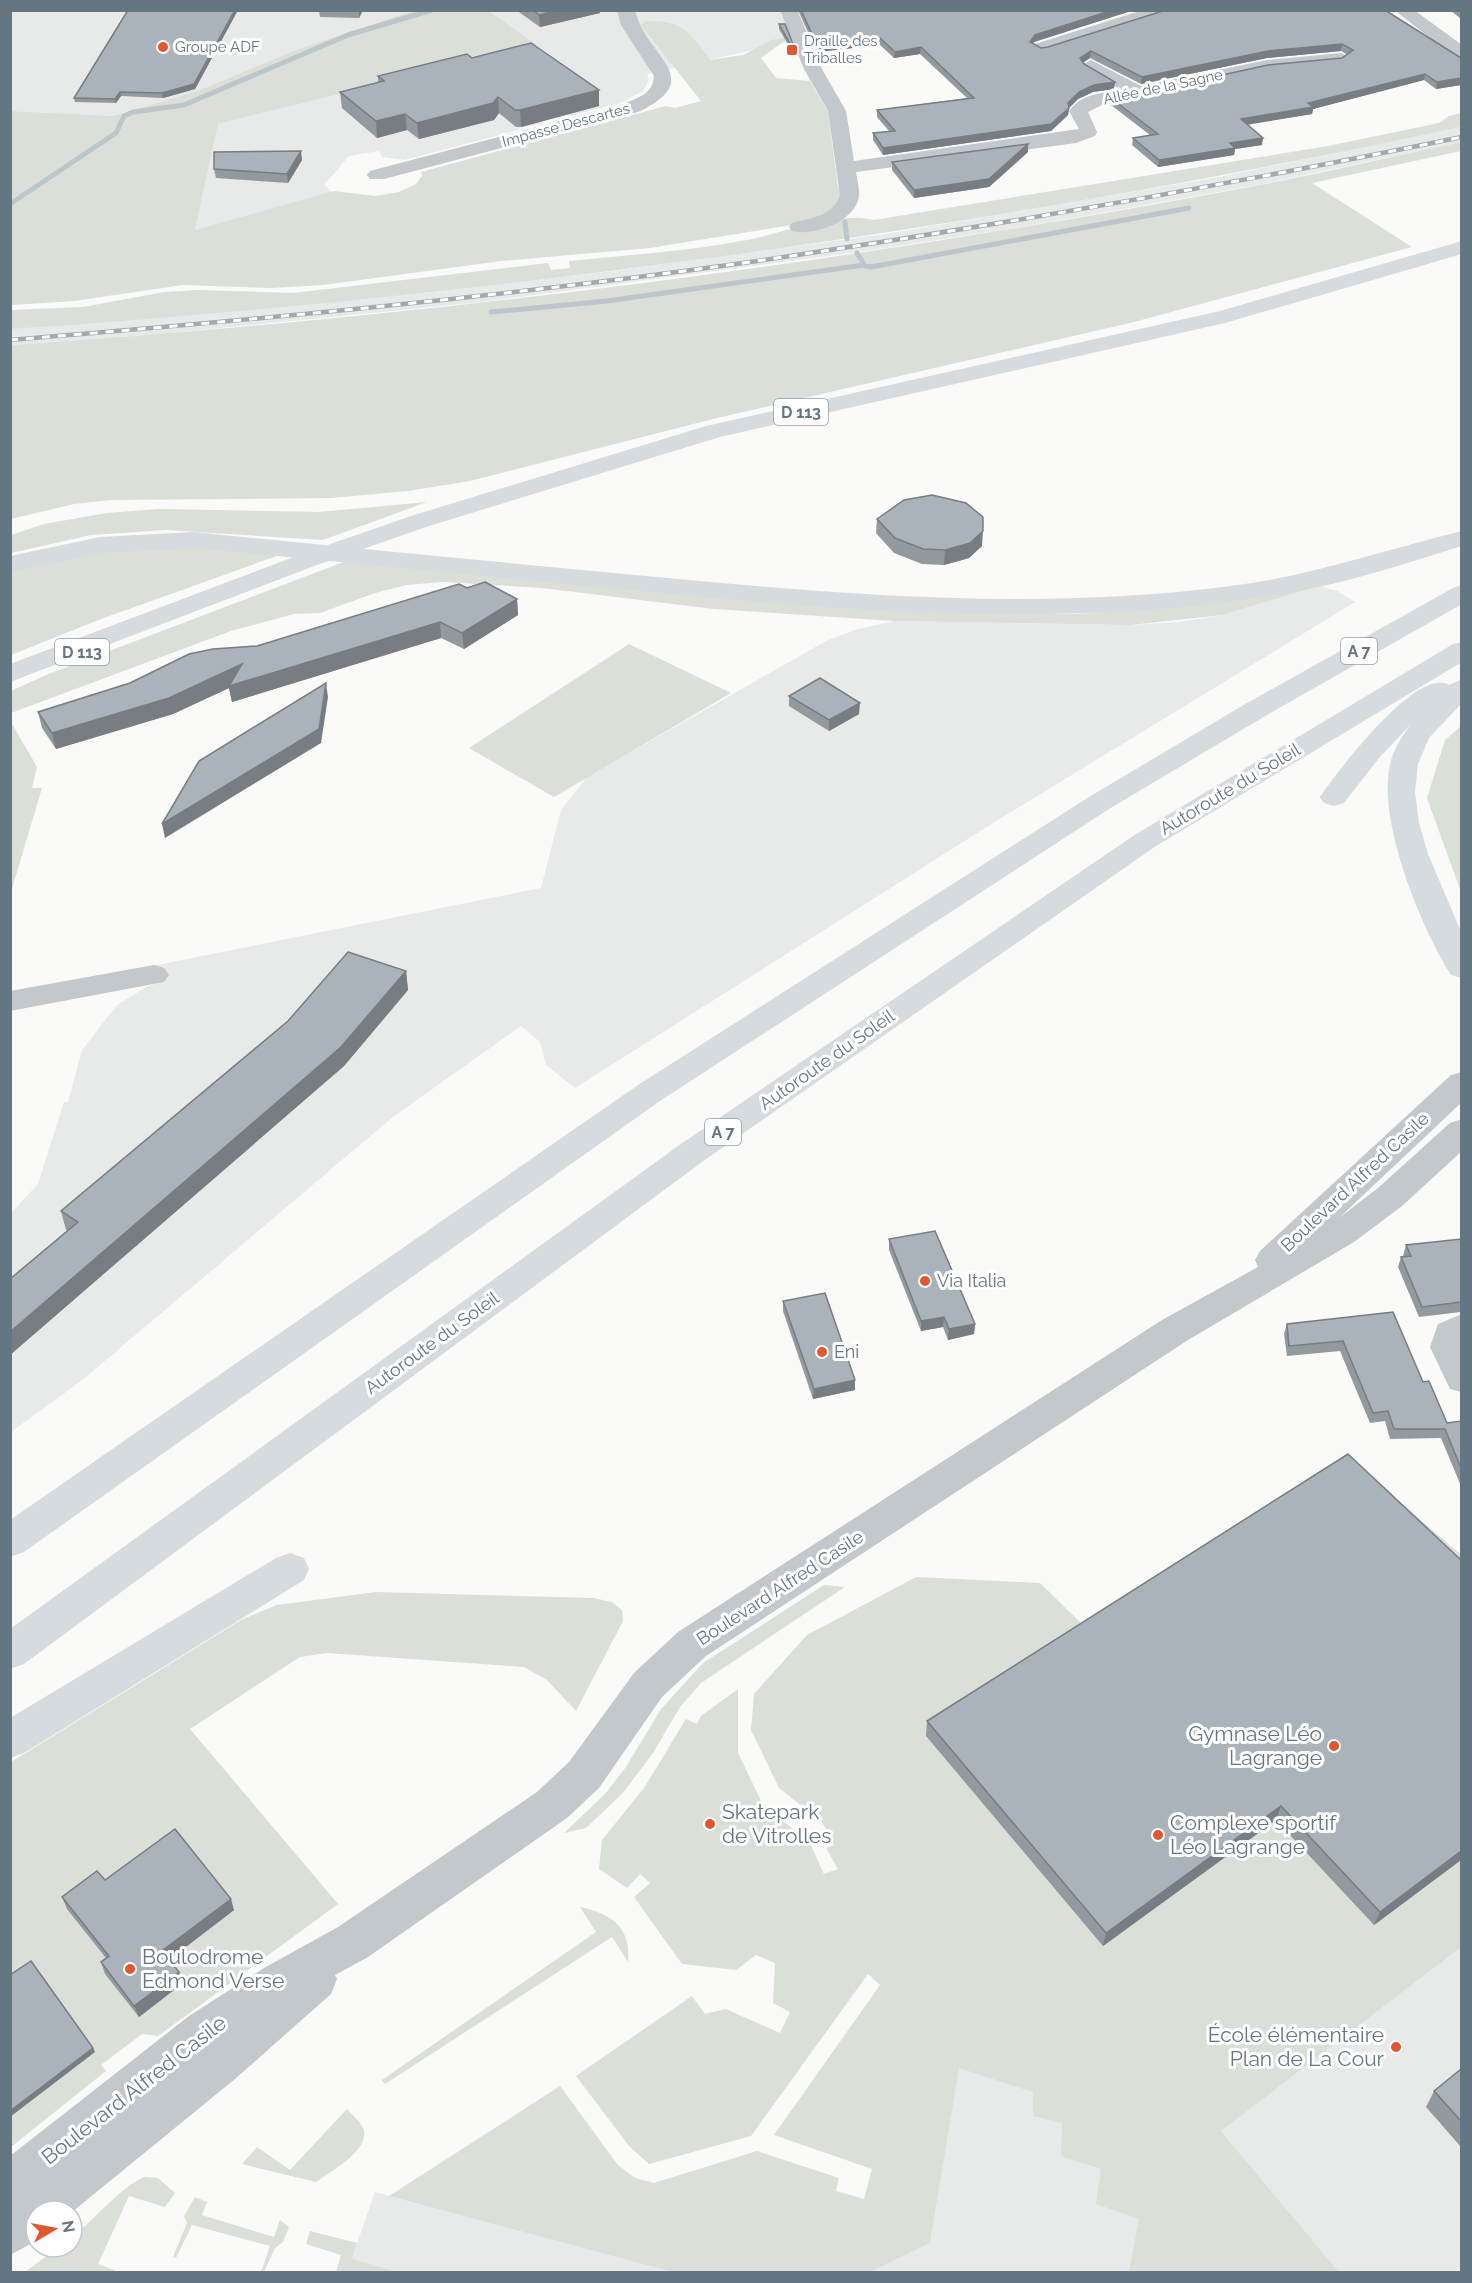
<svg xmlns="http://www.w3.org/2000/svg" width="1472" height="2283" font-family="Raleway,sans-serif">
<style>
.built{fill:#e8e9e9}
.green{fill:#dadfd7}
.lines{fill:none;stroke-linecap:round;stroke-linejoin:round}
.stream{stroke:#bbc7cb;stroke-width:5}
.minor{fill:#c3c8cc;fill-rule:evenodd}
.tertiary{fill:#c3c8cc;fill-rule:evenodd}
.primary{fill:#d6dbdf;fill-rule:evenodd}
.motorway{fill:#d6dbdf;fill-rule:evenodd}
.rail-casing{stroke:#a2aab0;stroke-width:4.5}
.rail{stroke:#fff;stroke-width:3;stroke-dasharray:8;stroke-linecap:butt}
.wall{fill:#929a9f}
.shaded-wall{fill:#777d82}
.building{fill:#aab3b9;stroke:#777d82;stroke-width:1.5}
.poi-dot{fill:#e4572e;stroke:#fff;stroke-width:2}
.labels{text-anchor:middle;stroke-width:6;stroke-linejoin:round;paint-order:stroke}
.far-poi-label{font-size:15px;fill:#657683;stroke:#fff;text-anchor:start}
.far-street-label{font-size:15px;fill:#657683;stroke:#fff}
.shield{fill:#fff;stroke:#939fa8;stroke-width:1.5}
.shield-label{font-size:16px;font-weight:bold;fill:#657683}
.street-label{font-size:18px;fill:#657683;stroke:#fff}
.poi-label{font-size:18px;fill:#657683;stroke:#fff;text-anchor:start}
.near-poi-label{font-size:21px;fill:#657683;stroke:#fff;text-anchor:start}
.near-street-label{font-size:21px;fill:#657683;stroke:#fff}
</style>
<rect width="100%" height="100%" fill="#fafaf8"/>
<g class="built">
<polygon points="10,11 412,11 298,49 200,90 114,116 11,111"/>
<polygon points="489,11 799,11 810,37 647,74 649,80 643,91 620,103 571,116 559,114 545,118 542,124 518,128 519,130 405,160 382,157 379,151 349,156 324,185 333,193 195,230 218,124 536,45"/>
<polygon points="1461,127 1461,142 1263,184 1023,227 859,252 482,302 162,334 11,345 11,329 434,292 613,271 885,234 1214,178"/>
<polygon points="1319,586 1337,591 1355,602 993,823 575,1088 546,1065 540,1042 521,1026 393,1117 81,1381 11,1432 10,1214 38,1184 64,1102 68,1102 82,1050 117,1005 148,986 163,982 142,968 541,888 561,810 587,777 826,641 858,629 894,621 1131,625 1179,622 1222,615"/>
<polygon points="1461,1946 1461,2272 1339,2272 1221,2131"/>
<polygon points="989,2005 1200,2272 871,2272 930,2243 966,2022"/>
<polygon points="375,2192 389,2196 672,2272 347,2272"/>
</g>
<g class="green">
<path d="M 412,11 L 489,11 L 537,45 L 218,124 L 195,230 L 334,191 L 375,196 L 399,192 L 416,184 L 422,176 L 421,172 L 666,106 L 675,108 L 701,101 L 641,25 L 645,21 C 682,20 690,31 710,60 L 743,55 L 771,40 L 790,37 L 761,58 L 776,78 L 810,81 L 828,112 L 838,187 L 843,190 L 838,209 L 804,223 L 650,248 L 501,261 L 323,285 L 271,288 L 183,285 L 74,301 L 11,305 L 11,111 L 114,116 L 200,90 L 298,49 Z"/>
<path d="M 1461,113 L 1461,127 C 983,229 499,296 11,329 L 11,310 L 83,307 L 164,292 L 198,290 L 293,293 L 548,263 L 551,270 L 570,268 L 569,261 C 629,255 689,251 747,240 C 784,233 837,211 874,220 L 1328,146 L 1439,123 L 1449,116 Z"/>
<path d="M 1461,142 L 1461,151 L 1312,183 L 1412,247 L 1134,322 L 717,418 L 470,481 L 408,491 L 331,498 L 111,500 L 74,504 L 11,519 L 11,345 C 429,317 847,263 1260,185 C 1327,172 1394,156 1461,142 Z"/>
<polygon points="427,502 323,540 165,530 91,535 11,553 11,535 44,524 107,513 158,509 319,512"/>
<polygon points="162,544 285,553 101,619 11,655 11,569 39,561"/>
<polygon points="349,560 939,613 1077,614 1142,609 1319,586 1222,615 1131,625 894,621 714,609 542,588 442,582 407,585 375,593 320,613 294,614 231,631 11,713 11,691 46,675"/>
<polygon points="629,644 731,693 554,797 469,748"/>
<polygon points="11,722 37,767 32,788 42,788 11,892"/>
<polygon points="1461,726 1461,892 1427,798 1445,740"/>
<polygon points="1353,1461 1461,1555 1461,1947 1221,2131 1339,2272 1129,2272 1139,2219 1096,2204 1101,2169 1061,2156 1062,2123 1033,2116 1033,2092 959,2068 930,2243 871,2272 672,2272 389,2196 560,2086 618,2165 635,2178 654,2183 757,2151 839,2178 836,2191 864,2199 872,2169 774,2135 880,1985 868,1974 751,2136 649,2164 629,2146 576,2076 692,1996 705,2014 726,2009 780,2033 790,2012 773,2003 775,1963 756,1955 736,1970 682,1964 634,1897 650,1883 640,1874 627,1888 599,1869 602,1840 644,1788 686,1719 697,1724 701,1716 738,1689 738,1753 764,1807 809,1841 824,1874 838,1869 826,1848 834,1845 822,1822 779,1788 751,1730 754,1694 807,1635 916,1577 1040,1583 1087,1629"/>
<polygon points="824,1585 845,1587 701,1683 680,1707 653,1753 622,1794 586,1828 564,1833 605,1794 626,1767 661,1709 703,1663"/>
<polygon points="376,1592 593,1598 612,1602 622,1610 623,1621 576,1711 547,1680 524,1667 327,1653 300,1657 190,1729 338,1904 158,2036 142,2034 101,2065 106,2071 11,2147 11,1762 241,1620 277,1605"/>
<path d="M 580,1907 C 612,1914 631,1927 628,1962 L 612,1937 L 385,2084 L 382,2080 L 596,1932 Z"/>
<path d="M 347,2109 C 352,2115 360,2121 363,2128 C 372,2149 331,2171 316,2182 L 242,2164 L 257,2147 L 290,2170 Z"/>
<path d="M 144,2177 L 158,2178 L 175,2193 L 165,2207 L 129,2196 L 98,2264 L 119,2272 L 25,2272 L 59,2247 L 72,2247 L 72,2237 C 96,2219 117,2190 144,2177 Z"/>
<polygon points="195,2197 207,2202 202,2215 274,2237 280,2220 289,2227 283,2242 275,2248 264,2272 261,2272 270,2246 192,2225 176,2258 173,2257 187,2223 184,2216"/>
<polygon points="310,2231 357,2243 352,2259 396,2272 336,2272 341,2255 306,2244"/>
</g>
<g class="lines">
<g class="stream">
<polyline points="10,204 116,133 124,116 133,112 184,105 348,35 432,10"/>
<polyline points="845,222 847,239"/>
<polyline points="857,253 865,266 871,267 1189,208"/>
<polyline points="491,312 607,301 864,265"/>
</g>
<g class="minor">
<path d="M 617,10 L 635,10 C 646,58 709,78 638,112 L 384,179 L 370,179 L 367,175 L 370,171 L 624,104 C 639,97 653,94 654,76 L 621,25 Z"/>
<path d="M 780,10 L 797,10 L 822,69 L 846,111 L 854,161 L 1079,129 L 1069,111 C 1081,94 1102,93 1121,90 L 1085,69 L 1082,65 L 1091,60 L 1141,86 L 1267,60 L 1341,53 L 1350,58 L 1341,63 L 1267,70 L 1102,105 L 1088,112 L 1097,132 L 1095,136 L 1076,143 L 856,172 C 857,180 860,189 859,196 C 856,221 813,237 792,231 L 789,227 L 792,223 C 811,218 834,216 840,195 L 828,111 L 804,69 Z"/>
<polygon points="1143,10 1170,10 1168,14 1047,52 1041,53 1032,48 1035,44"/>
<polygon points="1394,10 1414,10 1462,45 1462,59 1456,58"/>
<polygon points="154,965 164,968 169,975 164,982 10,1011 10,991"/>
<polygon points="1462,1314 1462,1392 1450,1389 1430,1347 1438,1324"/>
</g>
<polygon class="tertiary" points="1462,1072 1462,1102 1339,1218 1378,1188 1450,1123 1462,1119 1462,1151 1402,1206 1354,1242 1188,1340 706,1656 662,1697 599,1788 567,1818 368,1957 335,1975 337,1979 331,1994 235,2079 72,2212 36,2211 36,2241 10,2255 10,2156 189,2016 264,1968 338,1927 537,1792 569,1762 634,1673 678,1632 1162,1320 1258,1267 1255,1260 1260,1251 1451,1075"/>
<polygon class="primary" points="1462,241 1462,254 1225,323 720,437 429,526 317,565 10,682 10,664 299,555 411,516 706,426 1220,311"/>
<g class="motorway">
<path d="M 1462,531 L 1462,546 C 1404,564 1347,583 1288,593 C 1069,630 860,612 642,591 C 492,577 343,562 194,548 L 100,553 L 10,572 L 10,556 L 100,537 L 194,532 C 341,547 488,561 635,575 C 835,594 1030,612 1231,586 C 1312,576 1383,550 1462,531 Z"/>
<polygon points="1462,585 1462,604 1267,715 1109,809 660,1101 24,1552 10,1557 10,1520 638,1085 1089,797 1247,703 1453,588"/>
<polygon points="1462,642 1462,662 1156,846 702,1162 24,1664 10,1669 10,1629 678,1146 1136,834 1453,644"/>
<path d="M 1462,679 L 1462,703 L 1429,738 L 1418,764 L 1415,792 L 1419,823 L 1428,854 L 1462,934 L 1462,978 L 1451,975 C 1421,927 1377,821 1390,765 C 1393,750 1402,736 1411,724 L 1379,758 L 1344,803 L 1334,806 L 1324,803 L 1320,797 C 1336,773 1418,665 1449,685 Z"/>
<polygon points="290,1553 304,1558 309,1569 304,1580 24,1753 10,1758 10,1718 276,1558"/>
</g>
<defs>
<path id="rail" d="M 10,340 C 255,320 500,297 743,263 C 984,228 1223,186 1462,137"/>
</defs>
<use href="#rail" class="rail-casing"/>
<use href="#rail" class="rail"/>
</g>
<g class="wall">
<polygon points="128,10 238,10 195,89 163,98 121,96 116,103 75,102 74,98"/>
<polygon points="319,10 363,10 359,18 320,17"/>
<polygon points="516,10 600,10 600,13 540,27"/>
<polygon points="798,10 1134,10 1034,42 1033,44 1041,48 1048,47 1166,10 1461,58 1461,85 1436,89 1424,80 1313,109 1312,114 1248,124 1262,145 1235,149 1234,155 1158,167 1132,145 1133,138 1150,135 1111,105 1112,99 1342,58 1348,55 1341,51 1267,58 1141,84 1090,58 1083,62 1114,89 1093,92 1078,99 1069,108 1068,115 1051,131 883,155 873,140 873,133 889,131 877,117 877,110 967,98 920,54 894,58 880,45 817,52"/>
<polygon points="1450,10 1461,10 1461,19"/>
<polygon points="779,24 795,49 795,53 793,53 779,29"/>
<polygon points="472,58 599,106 521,127 516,127 499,113 494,120 419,139 407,130 377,138 342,108 340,92 378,82 378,76"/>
<polygon points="1028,152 989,187 914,198 892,170 892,162"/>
<polygon points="302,160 288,183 216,178 214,169"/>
<polygon points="877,519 982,546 969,558 944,565 922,564 894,553 876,533"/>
<polygon points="517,599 518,615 464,649 441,638 232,702 229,688 173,714 56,749 42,728 38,712 257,646"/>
<polygon points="789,696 859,714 829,731 789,706"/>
<polygon points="406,971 408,990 344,1066 10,1355 10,1279 68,1231 66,1230 61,1211"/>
<polygon points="889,1239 975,1324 974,1334 948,1340 943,1327 921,1331 889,1250"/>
<polygon points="1461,1239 1461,1312 1419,1317 1398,1267 1401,1257 1404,1257 1403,1256 1406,1245"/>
<polygon points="783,1301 855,1390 813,1399 783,1311"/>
<polygon points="1393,1312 1423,1382 1447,1423 1461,1421 1461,1486 1441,1438 1390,1439 1385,1421 1370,1423 1340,1351 1287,1356 1284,1334 1287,1324"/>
<polygon points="1348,1454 1461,1860 1374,1925 1276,1820 1103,1946 926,1736 927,1721"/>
<polygon points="105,1880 234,1910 169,1960 183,1983 139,2017 105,1974 101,1962 106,1958 67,1909 62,1897"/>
<polygon points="1461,2069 1461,2147 1426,2107 1434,2091"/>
</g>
<g class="shaded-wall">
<polygon points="235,10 238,10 195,89 163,98 162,93"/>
<polygon points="359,10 363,10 359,18"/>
<polygon points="557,10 600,10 600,13 540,27 539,15"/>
<polygon points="1113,10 1134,10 1034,42 1030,48 1030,42 1035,35"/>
<polygon points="880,38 880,45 817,52 817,45"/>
<polygon points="1342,44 1341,51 1267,58 1141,84 1142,77 1268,51"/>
<polygon points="921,47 920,54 894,58 895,52"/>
<polygon points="1091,51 1090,58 1080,65 1080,58"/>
<polygon points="1425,74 1424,80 1313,109 1312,114 1240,126 1241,119 1308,103"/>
<polygon points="1461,78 1461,85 1436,89 1437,82"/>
<polygon points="1115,82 1114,89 1093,92 1078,99 1069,108 1068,115 1051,131 883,155 883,148 1068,103 1079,92 1094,85"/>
<polygon points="599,90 599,106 521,127 520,110"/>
<polygon points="120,92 121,96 116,103 115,99"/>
<polygon points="498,97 499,113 494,120 419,139 417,123"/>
<polygon points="405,114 407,130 377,138 376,121"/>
<polygon points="1263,138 1262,145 1235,149 1234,155 1158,167 1159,160 1230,143"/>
<polygon points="1028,144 1028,152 989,187 914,198 914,190"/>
<polygon points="301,151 302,160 288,183 287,174"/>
<polygon points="983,531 982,546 969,558 944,565 945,550"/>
<polygon points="517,599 518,615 464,649 462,633"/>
<polygon points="440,622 441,638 232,702 229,688 173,714 56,749 52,733 242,664"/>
<polygon points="326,683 328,697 321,743 165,838 162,824"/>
<polygon points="860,703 859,714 829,731 829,720"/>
<polygon points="406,971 408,990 344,1066 10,1355 10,1332"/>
<polygon points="944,1317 943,1327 921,1331 921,1321"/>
<polygon points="975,1324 974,1334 948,1340 949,1329"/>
<polygon points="855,1380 855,1390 813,1399 814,1389"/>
<polygon points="1281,1806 1276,1820 1103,1946 1106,1933"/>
<polygon points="1461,1851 1461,1860 1374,1925 1380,1912"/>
<polygon points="231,1899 234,1910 166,1962 162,1951"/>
<polygon points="179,1972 183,1983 139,2017 134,2006"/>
<polygon points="93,2048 95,2052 10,2117 10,2111"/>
</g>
<g class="building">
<polygon points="128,10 235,10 194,84 162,93 120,92 115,99 74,98"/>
<polygon points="533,10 557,10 539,15"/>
<polygon points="801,10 1113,10 1035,35 1030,42 1041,48 1048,47 1166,10 1385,10 1461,58 1461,78 1437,82 1425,74 1308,103 1313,107 1241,119 1263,138 1230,143 1235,148 1159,160 1133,138 1158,134 1112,99 1268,65 1342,58 1353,50 1342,44 1268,51 1142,77 1091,51 1080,58 1084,64 1115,82 1094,85 1079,92 1068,103 1069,108 1051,124 883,148 873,133 895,131 877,110 974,98 921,47 895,52 880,38 817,45"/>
<polygon points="779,24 785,24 795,49 793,49"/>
<polygon points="531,43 599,90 520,110 515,110 498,97 493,103 417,123 405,114 376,121 340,92 384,81 378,76 467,54 472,58"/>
<polygon points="1028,144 989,179 914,190 892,162"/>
<polygon points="301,151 287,174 214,169 214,152"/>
<polygon points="932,495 966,503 983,517 983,531 970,543 945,550 923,549 895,538 877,519 904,500"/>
<polygon points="485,582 517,599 462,633 440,622 229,686 242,664 169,698 52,733 38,712 130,683 189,654 213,649 257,646 459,584 467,588"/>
<polygon points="820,678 860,703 829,720 789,696"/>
<polygon points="326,683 319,729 162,824 199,761"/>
<polygon points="348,952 406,971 341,1047 10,1332 10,1279 78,1222 61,1211 288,1021"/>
<polygon points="935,1231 975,1324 949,1329 944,1317 921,1321 889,1239"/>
<polygon points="1461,1239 1461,1302 1422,1307 1401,1257 1411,1256 1406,1245"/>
<polygon points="825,1293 855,1380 814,1389 783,1301"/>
<polygon points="1393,1312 1423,1382 1429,1381 1447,1423 1461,1421 1461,1468 1445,1429 1394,1429 1388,1411 1373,1413 1343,1341 1289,1346 1287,1324"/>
<polygon points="1348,1454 1461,1560 1461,1851 1380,1912 1281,1806 1106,1933 927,1721"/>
<polygon points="175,1829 231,1899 162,1951 179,1972 134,2006 101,1962 109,1956 62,1897 97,1871 105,1880"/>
<polygon points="31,1961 93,2048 10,2111 10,1975"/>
<polygon points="1461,2069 1461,2121 1434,2091"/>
</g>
<g class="poi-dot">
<circle cx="163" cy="47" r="6"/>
<rect x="786" y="44" width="12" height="12" rx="3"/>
<circle cx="925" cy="1281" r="6"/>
<circle cx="822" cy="1352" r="6"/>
<circle cx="1334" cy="1746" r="6"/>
<circle cx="710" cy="1824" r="6"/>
<circle cx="1158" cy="1835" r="6"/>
<circle cx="130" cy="1969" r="6"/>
<circle cx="1396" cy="2047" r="6"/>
</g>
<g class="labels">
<g class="far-poi-label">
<text x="804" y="46">Draille des<tspan x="804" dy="17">Triballes</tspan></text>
<text x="175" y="52">Groupe ADF</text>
</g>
<g class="far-street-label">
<text transform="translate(1163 87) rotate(-12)" y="5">Allée de la Sagne</text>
<text transform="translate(566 125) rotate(-15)" y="5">Impasse Descartes</text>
</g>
<g class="shield">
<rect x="774" y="399" width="54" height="26" rx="4.5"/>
<rect x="1341" y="638" width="36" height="26" rx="4.5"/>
<rect x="55" y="639" width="54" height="26" rx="4.5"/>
<rect x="705" y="1119" width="36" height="26" rx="4.5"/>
</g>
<g class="shield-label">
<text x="801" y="418">D 113</text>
<text x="1359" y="657">A 7</text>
<text x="82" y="658">D 113</text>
<text x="723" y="1138">A 7</text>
</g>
<g class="street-label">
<text transform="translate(1230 789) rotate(-31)" y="6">Autoroute du Soleil</text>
<text transform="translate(827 1060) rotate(-35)" y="6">Autoroute du Soleil</text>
<text transform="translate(1355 1182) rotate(-43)" y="6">Boulevard Alfred Casile</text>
<text transform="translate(432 1343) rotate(-36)" y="6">Autoroute du Soleil</text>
<text transform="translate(780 1588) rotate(-33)" y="6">Boulevard Alfred Casile</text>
</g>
<g class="poi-label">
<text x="937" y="1287">Via Italia</text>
<text x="834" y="1358">Eni</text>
</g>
<g class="near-poi-label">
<text x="1322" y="1741" text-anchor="end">Gymnase Léo<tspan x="1322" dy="24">Lagrange</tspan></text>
<text x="722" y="1819">Skatepark<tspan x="722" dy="24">de Vitrolles</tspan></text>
<text x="1170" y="1830">Complexe sportif<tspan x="1170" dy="24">Léo Lagrange</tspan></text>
<text x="142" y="1964">Boulodrome<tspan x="142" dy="24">Edmond Verse</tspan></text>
<text x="1384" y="2042" text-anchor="end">École élémentaire<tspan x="1384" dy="24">Plan de La Cour</tspan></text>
</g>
<g class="near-street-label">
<text transform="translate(134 2090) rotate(-38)" y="7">Boulevard Alfred Casile</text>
</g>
</g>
<rect width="1472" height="2283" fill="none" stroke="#657683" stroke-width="24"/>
<g transform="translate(54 2229) rotate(80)"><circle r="28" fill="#ffffff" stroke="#c1c8cd" stroke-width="1.5"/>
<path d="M0-4.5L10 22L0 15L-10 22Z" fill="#e4572e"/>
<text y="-9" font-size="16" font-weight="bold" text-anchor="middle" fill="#657683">N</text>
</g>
</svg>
